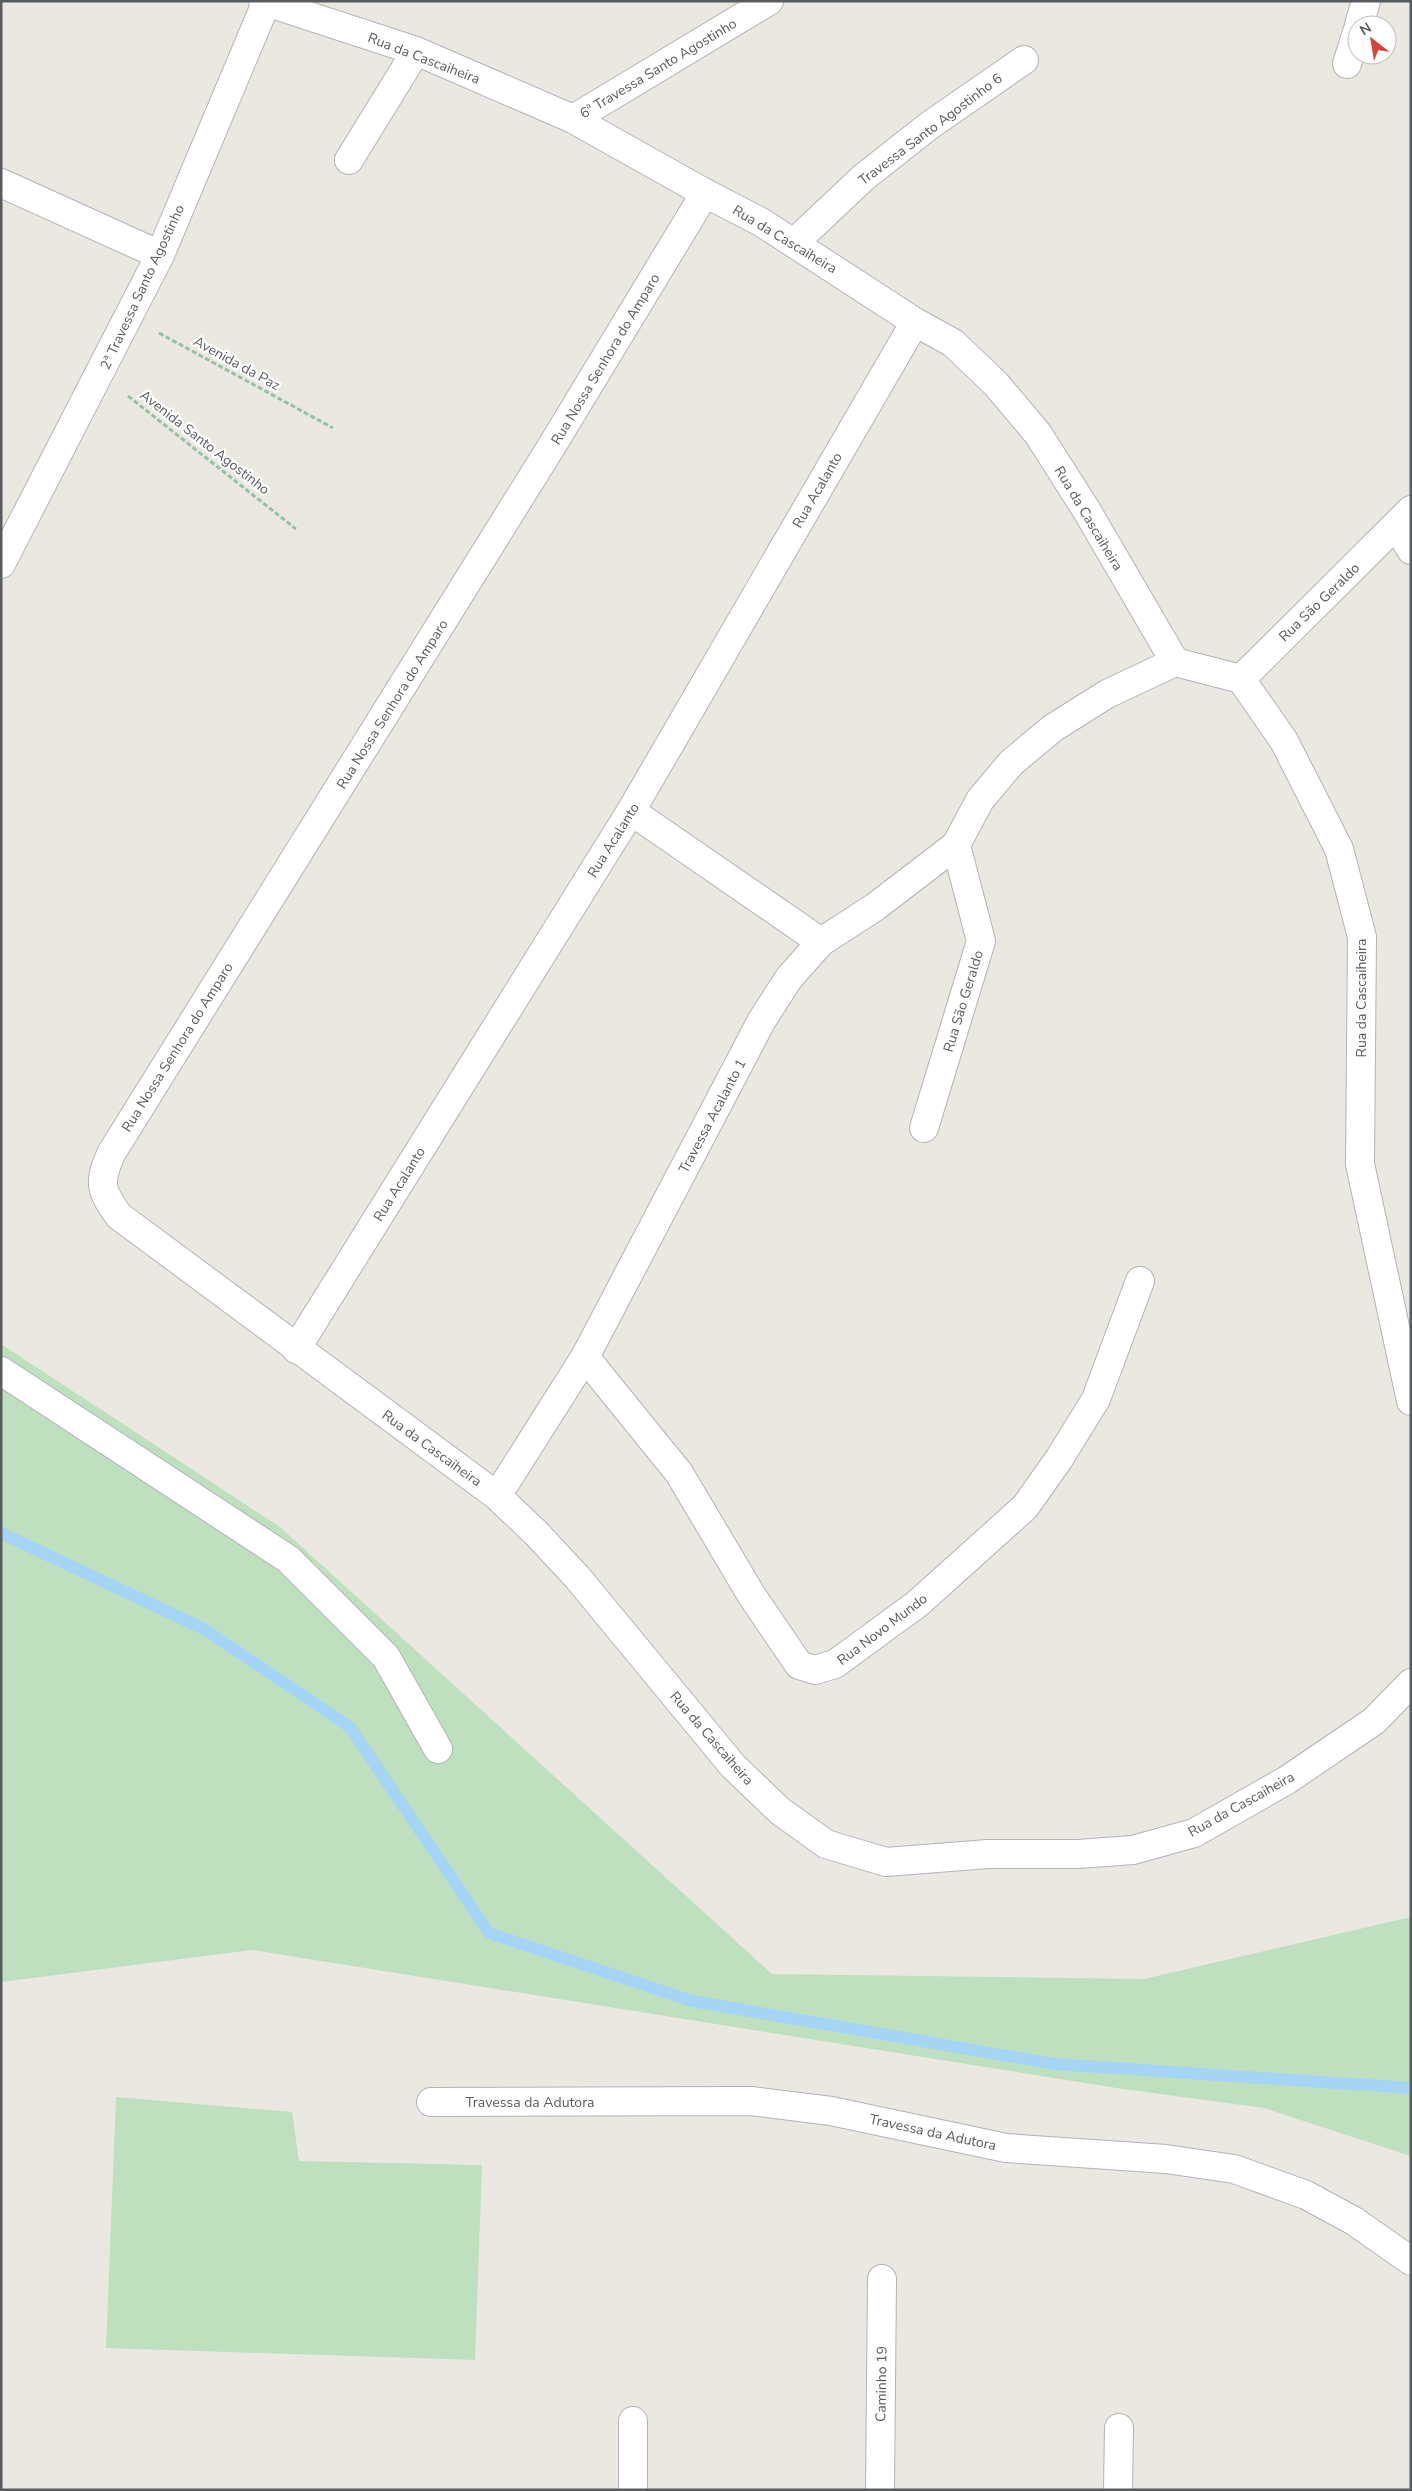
<svg xmlns="http://www.w3.org/2000/svg" width="1412" height="2491" font-family="'Nunito Sans',sans-serif">
<style>
.green{fill:#bfe0bf}
.lines{fill:none;stroke-linecap:round;stroke-linejoin:round}
.stream{stroke:#a5d4f5;stroke-width:12}
.minor-casing{stroke:#b1b3b7;stroke-width:30}
.path{stroke:#99c0a3;stroke-width:3;stroke-dasharray:5 2.5;stroke-linecap:butt}
.minor{stroke:#fff;stroke-width:28}
.labels{text-anchor:middle;stroke-width:4.5;stroke-linejoin:round;paint-order:stroke}
.street-label{font-size:14px;fill:#595c5f;stroke:#fff}
</style>
<rect width="100%" height="100%" fill="#eae8e0"/>
<g class="green">
<polygon points="1,1344 280,1527 772,1974 1144,1979 1411,1917 1411,2156 1264,2108 1123,2089 252,1950 1,1982"/>
<polygon points="116,2097 292,2112 299,2161 482,2165 475,2360 106,2348"/>
</g>
<g class="lines">
<polyline class="stream" points="1,1533 204,1629 350,1727 489,1933 692,2001 1054,2064 1411,2088"/>
<defs>
<g id="minor">
<polyline points="263,1 416,51 573,119 705,193 761,222 915,322 953,343 996,384 1038,434 1087,511 1175,662 1241,679 1284,741 1339,849 1362,937 1360,1164 1411,1401"/>
<polyline points="1359,25 1366,1"/>
<polyline points="1347,64 1357,32"/>
<polyline points="573,119 769,1"/>
<polyline points="349,160 416,51"/>
<polyline points="1,183 160,255"/>
<path d="M 705,193 L 553,444 L 112,1152 C 98,1182 100,1190 119,1216 L 497,1496 L 536,1533 L 577,1577 L 733,1766 L 780,1811 L 826,1844 L 886,1862 L 988,1854 L 1078,1854 L 1133,1850 L 1194,1833 L 1287,1780 L 1374,1721 L 1411,1683"/>
<polyline points="795,242 864,177 930,125 1024,60"/>
<polyline points="1397,526 1411,550"/>
<polyline points="1,564 160,255 266,3"/>
<polyline points="1241,679 1411,510"/>
<polyline points="631,811 821,942"/>
<polyline points="924,1128 981,941 956,845"/>
<polyline points="296,1349 631,811 915,322"/>
<polyline points="585,1357 679,1473 752,1596 799,1665 815,1670 835,1664 917,1604 1025,1507 1059,1459 1096,1399 1140,1281"/>
<polyline points="1,1371 288,1559 386,1657 438,1749"/>
<polyline points="497,1496 585,1357 762,1020 789,978 821,942 875,907 956,845 980,800 1011,763 1053,728 1107,694 1175,662"/>
<polyline points="431,2102 751,2101 831,2111 1006,2148 1166,2159 1234,2169 1306,2195 1354,2221 1411,2261"/>
<polyline points="633,2421 633,2490"/>
<polyline points="880,2490 882,2279"/>
<polyline points="1118,2490 1119,2428"/>
</g>
</defs>
<use href="#minor" class="minor-casing"/>
<g class="path">
<polyline points="159,333 333,428"/>
<polyline points="128,396 296,529"/>
</g>
<use href="#minor" class="minor"/>
</g>
<g class="labels">
<g class="street-label">
<text transform="translate(424 58) rotate(21)" y="5">Rua da Cascaiheira</text>
<text transform="translate(658 68) rotate(-31)" y="5">6ª Travessa Santo Agostinho</text>
<text transform="translate(930 129) rotate(-37)" y="5">Travessa Santo Agostinho 6</text>
<text transform="translate(785 239) rotate(31)" y="5">Rua da Cascaiheira</text>
<text transform="translate(142 287) rotate(-65)" y="5">2ª Travessa Santo Agostinho</text>
<text transform="translate(605 359) rotate(-59)" y="5">Rua Nossa Senhora do Amparo</text>
<text transform="translate(237 363) rotate(29)" y="5">Avenida da Paz</text>
<text transform="translate(205 442) rotate(38)" y="5">Avenida Santo Agostinho</text>
<text transform="translate(817 490) rotate(-60)" y="5">Rua Acalanto</text>
<text transform="translate(1089 518) rotate(59)" y="5">Rua da Cascaiheira</text>
<text transform="translate(1319 602) rotate(-44)" y="5">Rua São Geraldo</text>
<text transform="translate(392 704) rotate(-58)" y="5">Rua Nossa Senhora do Amparo</text>
<text transform="translate(613 840) rotate(-58)" y="5">Rua Acalanto</text>
<text transform="translate(1361 998) rotate(-90)" y="5">Rua da Cascaiheira</text>
<text transform="translate(963 1001) rotate(-73)" y="5">Rua São Geraldo</text>
<text transform="translate(177 1047) rotate(-58)" y="5">Rua Nossa Senhora do Amparo</text>
<text transform="translate(712 1116) rotate(-62)" y="5">Travessa Acalanto 1</text>
<text transform="translate(399 1184) rotate(-58)" y="5">Rua Acalanto</text>
<text transform="translate(432 1448) rotate(36)" y="5">Rua da Cascaiheira</text>
<text transform="translate(882 1629) rotate(-37)" y="5">Rua Novo Mundo</text>
<text transform="translate(712 1738) rotate(49)" y="5">Rua da Cascaiheira</text>
<text transform="translate(1241 1804) rotate(-29)" y="5">Rua da Cascaiheira</text>
<text x="530" y="2107">Travessa da Adutora</text>
<text transform="translate(933 2132) rotate(12)" y="5">Travessa da Adutora</text>
<text transform="translate(881 2384) rotate(-89)" y="5">Caminho 19</text>
</g>
</g>
<rect width="1412" height="2491" fill="none" stroke="#595c5f" stroke-width="5"/>
<g transform="translate(1372 40) rotate(329)"><circle r="24" fill="#ffffff" stroke="#bdbebf"/>
<path d="M0-4L9 19L0 12L-9 19Z" fill="#d6443b"/>
<text y="-8" font-size="14" font-weight="bold" text-anchor="middle" fill="#595c5f">N</text>
</g>
</svg>
